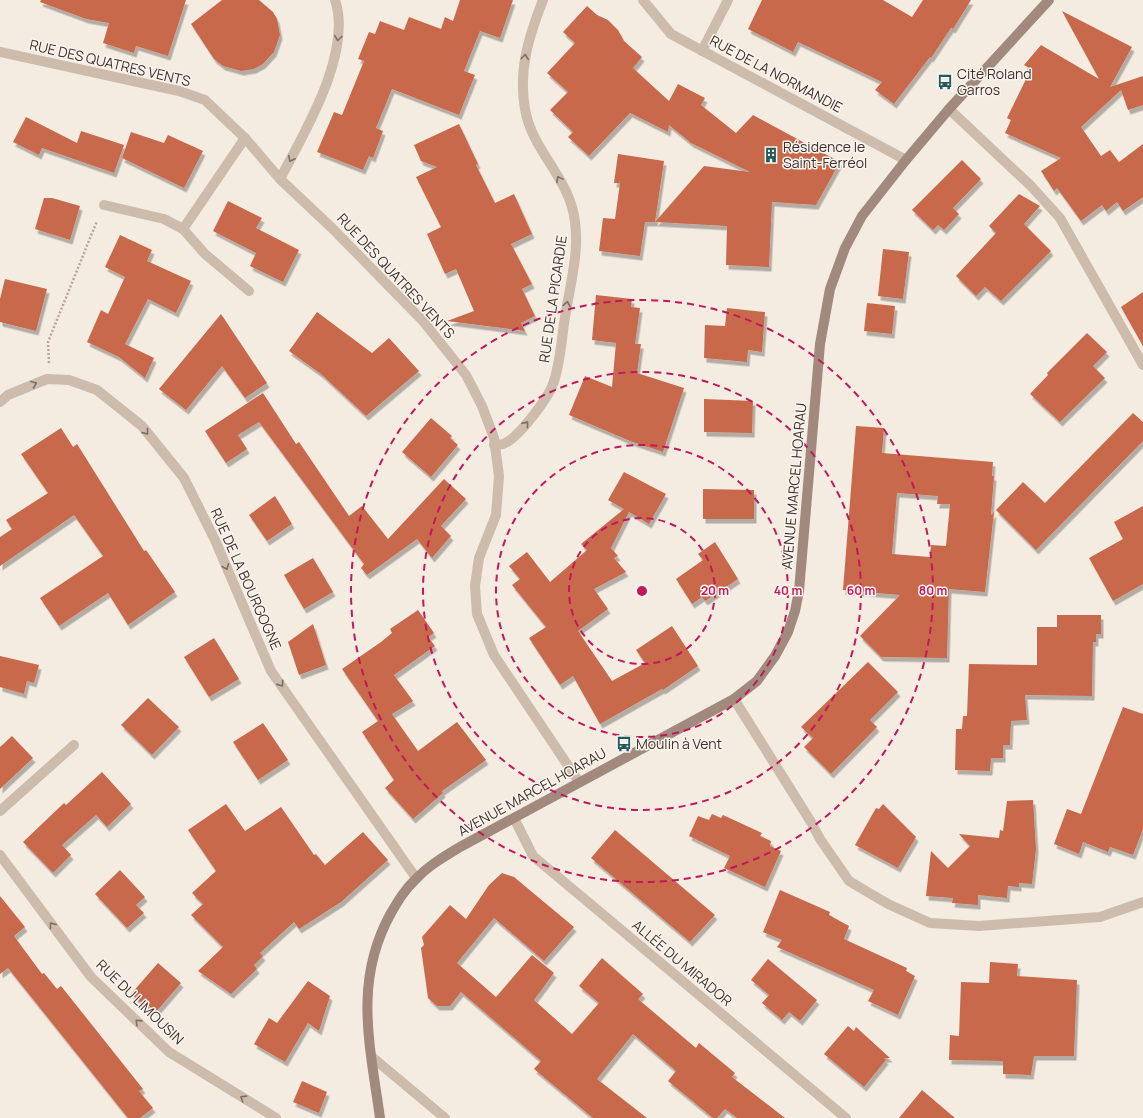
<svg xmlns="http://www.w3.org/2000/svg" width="1143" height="1118" font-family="Manrope,sans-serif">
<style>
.building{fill:#c8694b;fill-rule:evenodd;filter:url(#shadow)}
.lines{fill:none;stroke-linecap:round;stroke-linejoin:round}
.path{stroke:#b9a596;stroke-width:2.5;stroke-dasharray:2 2;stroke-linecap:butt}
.service{stroke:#cdbbac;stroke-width:10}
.minor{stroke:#cdbbac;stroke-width:10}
.secondary{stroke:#a18a7d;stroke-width:10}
.oneway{stroke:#7d6f65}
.ring{fill:none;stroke:#c2185b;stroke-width:2;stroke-dasharray:7 5}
.labels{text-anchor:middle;stroke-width:3;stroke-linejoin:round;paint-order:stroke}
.street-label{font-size:14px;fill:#3b302b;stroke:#fbf5ee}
.poi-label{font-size:14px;fill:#3b302b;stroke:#fbf5ee;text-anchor:start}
.centre{fill:#c2185b;stroke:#fbf5ee;stroke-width:2}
.ring-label{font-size:12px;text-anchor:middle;font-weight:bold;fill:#c2185b;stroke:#fbf5ee;stroke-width:3;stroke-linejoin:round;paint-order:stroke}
</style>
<defs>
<filter id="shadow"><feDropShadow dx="2.5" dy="4.5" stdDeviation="0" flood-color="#0004"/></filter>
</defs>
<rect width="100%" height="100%" fill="#f4ebe1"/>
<g class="building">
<polygon points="41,0 186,0 168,56 136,46 134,53 103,43 109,23 86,19 40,2"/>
<polygon points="222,0 259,0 273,12 277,19 280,35 274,52 263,64 254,69 241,71 223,66 214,59 191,24"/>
<polygon points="460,0 513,0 500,38 480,31 464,71 475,75 459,115 392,89 376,128 383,131 373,158 369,156 363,170 317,152 334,112 342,115 364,61 358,59 369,32 375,34 380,21 404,30 409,17 441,29 445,17 453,21"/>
<polygon points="762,0 883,0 912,17 923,0 971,0 953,29 951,28 931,58 930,57 894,104 875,90 882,82 798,42 793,52 748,29"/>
<polygon points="587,6 597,15 608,20 618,30 624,41 642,57 633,68 669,101 678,84 705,98 701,105 736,133 753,115 840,162 816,205 772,202 769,267 726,265 727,226 655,222 704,166 750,172 691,143 669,125 668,132 630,113 589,156 568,137 573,132 550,110 568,92 547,73 575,43 563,32"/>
<polygon points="1062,11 1132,47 1110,87 1143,76 1143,105 1128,110 1121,90 1081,127 1101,156 1110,150 1119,162 1143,144 1143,197 1123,211 1117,202 1106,211 1102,205 1081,221 1057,188 1054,191 1041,171 1061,158 1005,133 1011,120 1007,118 1031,69 1024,65 1041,45 1099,79"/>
<polygon points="26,117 77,143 81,131 124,145 114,173 42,148 39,155 13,142"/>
<polygon points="459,124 478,164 476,165 495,203 514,194 532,234 511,244 532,284 522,289 535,316 521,323 525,331 447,321 474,311 456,269 445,274 427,234 441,227 416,177 437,167 421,161 414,145"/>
<polygon points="131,132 164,143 168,135 203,151 184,188 122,158"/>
<polygon points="618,154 664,161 655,222 645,222 640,256 599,251 603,218 615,219 620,183 614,183"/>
<polygon points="962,160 981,179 953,208 959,214 944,230 938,225 933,230 912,210"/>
<polygon points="1019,194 1040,206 1024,224 1051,251 1001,301 985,287 976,296 956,276 996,233 989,226"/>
<polygon points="44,198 52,198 80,206 70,240 35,229"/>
<polygon points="228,201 262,218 256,228 299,250 283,282 250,266 256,253 213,231"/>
<polygon points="120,235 152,250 147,261 191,281 176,313 148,299 125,344 154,358 145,378 119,357 87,342 101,310 108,314 125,277 105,267"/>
<polygon points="883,249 909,252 903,299 878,296"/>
<polygon points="5,279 47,289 36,331 0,322 0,299"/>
<polygon points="1143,292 1143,346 1121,307"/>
<polygon points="596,295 632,299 631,307 640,308 635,344 641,344 637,373 684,388 663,452 630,441 569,415 585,376 612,387 616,343 592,340"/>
<polygon points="867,303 895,306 892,334 864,331"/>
<polygon points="727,308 765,312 762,352 748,350 747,362 704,358 705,325 725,326"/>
<polygon points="317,312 372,353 389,338 419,371 366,416 321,374 289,351"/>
<polygon points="221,314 267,383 245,398 222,366 186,410 159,389"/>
<polygon points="1087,333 1107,352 1093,366 1105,378 1060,422 1030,394 1048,375 1047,373"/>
<polygon points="263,393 296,444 299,442 349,516 362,506 388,539 444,479 466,499 441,526 451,536 432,558 417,539 367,575 361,568 364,564 259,422 238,435 247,449 226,463 205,431"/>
<polygon points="704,399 753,401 752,433 704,432"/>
<polygon points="1133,413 1143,422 1143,441 1036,550 996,510 1023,482 1045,503"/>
<polygon points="431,418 452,436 450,438 458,445 431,477 402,452"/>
<path d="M 856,426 L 884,428 L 882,453 L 993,462 L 992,476 L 994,476 L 991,515 L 994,512 L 985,592 L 949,589 L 947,658 L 881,657 L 860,636 L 900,595 L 843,590 ZM 897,493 L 938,496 L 937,504 L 950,504 L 946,546 L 931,545 L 930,557 L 892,554 Z"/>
<polygon points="61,428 73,447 77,444 144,551 146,550 175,592 128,625 108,593 59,626 40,598 103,556 74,515 0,566 0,537 12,529 6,520 48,493 21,454"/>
<polygon points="624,472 666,494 649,524 629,512 611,548 618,556 614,558 626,572 594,589 608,609 578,631 612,681 645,663 636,650 672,626 698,666 663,690 662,689 600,724 573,676 560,685 529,638 546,627 512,585 520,579 509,566 527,552 550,582 587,550 581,544 624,509 608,500"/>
<polygon points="703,489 754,490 754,519 703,519"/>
<polygon points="275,496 292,524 267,541 249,515"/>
<polygon points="1143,506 1143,584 1113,601 1089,558 1123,539 1114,522"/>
<polygon points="715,542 738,579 705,601 702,597 692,604 676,579 703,560 698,554"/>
<polygon points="313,558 333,592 304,609 284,575"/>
<polygon points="418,610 434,633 428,637 435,646 394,675 413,701 392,714 418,751 457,722 486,760 442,791 443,793 413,819 385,788 394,780 362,732 378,721 342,669 381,642 392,633 390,629"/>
<polygon points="1057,615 1101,615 1101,634 1096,634 1096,642 1093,642 1092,696 1025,695 1027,720 1011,721 1010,745 1003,745 1003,758 991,758 990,771 955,770 956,729 962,729 963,716 967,716 969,664 1037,665 1037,627 1057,627"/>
<polygon points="313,624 326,665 299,675 288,642"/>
<polygon points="214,638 239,679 209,697 184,657"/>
<polygon points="0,656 39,665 34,683 27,681 24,694 0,687"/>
<polygon points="868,662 898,692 870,720 877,727 831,774 804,747 813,738 801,727"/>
<polygon points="148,698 179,727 152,755 121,725"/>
<polygon points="1123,707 1143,714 1143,829 1133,855 1110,847 1108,852 1083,842 1079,854 1054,844 1067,809 1081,814"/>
<polygon points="263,723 288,760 258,780 233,742"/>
<polygon points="12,736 33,758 0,789 0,747"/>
<polygon points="102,772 131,804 107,827 96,815 62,845 71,855 53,873 23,842 64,803 66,805"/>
<polygon points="1033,800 1036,849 1032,884 1019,883 1019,887 1008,886 1007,898 978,895 978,905 952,903 953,898 926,896 931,851 948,868 970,846 959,834 999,838 1000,830 1003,831 1007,801"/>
<polygon points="226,804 245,831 281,807 314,855 316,854 325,865 363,832 388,860 341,902 299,929 294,922 260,953 263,956 254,965 257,969 231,994 198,971 223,947 191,915 203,904 192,893 216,871 188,830"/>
<polygon points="883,804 916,837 898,868 855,845 876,808 879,809"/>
<polygon points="712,814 721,818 723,815 762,833 760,836 771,841 770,846 781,851 765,887 724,868 730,856 689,836 698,816 709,820"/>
<polygon points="615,830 715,915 690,942 591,858"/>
<polygon points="120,870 145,897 136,905 144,913 127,928 95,894"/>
<polygon points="502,873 514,877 574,927 544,961 494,918 457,963 496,997 532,955 554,973 534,1000 572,1034 599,1003 579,986 602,958 643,994 638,999 696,1048 699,1043 735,1073 732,1077 785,1118 737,1118 725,1109 717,1118 713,1118 668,1081 676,1071 633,1034 597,1079 647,1118 593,1118 534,1069 541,1061 461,992 450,1006 437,1006 428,998 421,948 424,945 422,937 450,905 466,919 489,885"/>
<polygon points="780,890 830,912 829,915 849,926 844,939 907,968 906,971 915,976 898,1015 868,1001 874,990 777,947 782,940 763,932"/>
<polygon points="0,896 25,927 14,936 42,974 44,973 57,989 61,986 143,1089 139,1091 153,1108 140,1118 128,1118 8,968 0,974"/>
<polygon points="768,959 817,1000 800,1021 789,1012 782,1020 762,1003 769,995 751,980"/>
<polygon points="990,962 1018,964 1017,976 1077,980 1074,1056 1034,1056 1031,1075 1003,1074 1003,1061 949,1060 950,1035 959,1036 961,982 989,983"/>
<polygon points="158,963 181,983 156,1012 147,1004 145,1006 131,994"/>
<polygon points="308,981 330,996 319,1031 308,1023 285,1062 254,1044 269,1018 277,1023"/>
<polygon points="848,1026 854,1031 856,1027 890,1058 884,1058 886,1060 864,1087 824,1054"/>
<polygon points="302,1081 327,1092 319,1113 293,1102"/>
<polygon points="922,1090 955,1118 899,1118"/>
</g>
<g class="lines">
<polyline class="path" points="49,363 48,342 97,221"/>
<g class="service">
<polyline points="104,205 164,219 183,229 205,254 249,291"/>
<polyline points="183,229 245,138"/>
<polyline points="0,811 74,745"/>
</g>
<g class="minor">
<polyline points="643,0 671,34 906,160"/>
<polyline points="702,51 728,0"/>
<polyline points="0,52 179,91 205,100 245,138 280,179 333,229 423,321 466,375 482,406 494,438 499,476 496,515 479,558 475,586 477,614 494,655 579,782"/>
<polyline points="949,109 1031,186 1060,218 1143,365"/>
<path d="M 280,179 C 304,133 353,53 335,0"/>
<polyline points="0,402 8,395 47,379 69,380 97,390 142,426 184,478 215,540 271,671 416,878"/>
<path d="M 494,445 C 497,444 501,445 503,444 C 518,439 548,398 553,384 C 560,365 561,344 564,324 C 569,286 583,246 572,207 C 562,172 531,146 525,109 C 518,70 529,36 543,0"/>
<polyline points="734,699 811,822 820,839 849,881 888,904 930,923 979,926 1100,917 1143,902"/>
<polyline points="514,818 533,856 846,1118"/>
<polyline points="0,855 91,977 169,1052 276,1118"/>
<polyline points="372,1057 445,1118"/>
</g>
<path class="secondary" d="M 380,1118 C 370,1045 353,981 391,913 C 398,901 405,889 416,879 C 428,866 445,856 460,847 L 734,699 L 757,681 L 775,656 L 788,632 L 795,611 L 799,591 L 820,344 L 830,289 L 845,248 L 862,216 L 906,160 L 949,109 L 1049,0"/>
</g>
<defs><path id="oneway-chevron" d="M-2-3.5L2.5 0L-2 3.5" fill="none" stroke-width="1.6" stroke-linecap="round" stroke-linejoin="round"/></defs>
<g class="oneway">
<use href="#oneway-chevron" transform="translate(338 38) rotate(97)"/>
<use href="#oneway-chevron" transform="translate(525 57) rotate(-83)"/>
<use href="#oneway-chevron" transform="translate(291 159) rotate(117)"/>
<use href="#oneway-chevron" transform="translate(559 179) rotate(-118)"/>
<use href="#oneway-chevron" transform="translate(567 304) rotate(-80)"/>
<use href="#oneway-chevron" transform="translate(34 384) rotate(-22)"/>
<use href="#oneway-chevron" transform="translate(526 424) rotate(-51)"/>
<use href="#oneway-chevron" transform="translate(146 432) rotate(51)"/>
<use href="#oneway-chevron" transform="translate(226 567) rotate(67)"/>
<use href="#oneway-chevron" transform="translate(281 684) rotate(55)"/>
<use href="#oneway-chevron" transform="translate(52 925) rotate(-126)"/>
<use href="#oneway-chevron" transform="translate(138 1022) rotate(-136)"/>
<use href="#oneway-chevron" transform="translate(243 1098) rotate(-148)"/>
</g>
<g class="ring">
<circle cx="642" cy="591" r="73"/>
<circle cx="642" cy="591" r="146"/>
<circle cx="642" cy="591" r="219"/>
<circle cx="642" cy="591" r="291"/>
</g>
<defs>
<symbol id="bus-bare" viewBox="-9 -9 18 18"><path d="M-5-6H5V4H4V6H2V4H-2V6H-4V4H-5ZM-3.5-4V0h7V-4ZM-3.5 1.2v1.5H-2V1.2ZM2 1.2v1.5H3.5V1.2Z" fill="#1f5a5e" stroke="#fbf5ee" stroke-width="2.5" paint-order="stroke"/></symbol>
<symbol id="building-bare" viewBox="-9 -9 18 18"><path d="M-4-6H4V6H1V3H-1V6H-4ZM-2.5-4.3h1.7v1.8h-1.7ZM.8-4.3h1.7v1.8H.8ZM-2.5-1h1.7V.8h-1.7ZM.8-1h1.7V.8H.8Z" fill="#1f5a5e" stroke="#fbf5ee" stroke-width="2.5" paint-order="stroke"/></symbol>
</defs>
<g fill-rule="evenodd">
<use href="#bus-bare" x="934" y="71" width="22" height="22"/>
<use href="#building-bare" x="760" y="144" width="22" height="22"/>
<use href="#bus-bare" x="613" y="733" width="22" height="22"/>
</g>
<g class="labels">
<g class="street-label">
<text transform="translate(110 63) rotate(13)" y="5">RUE DES QUATRES VENTS</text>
<text transform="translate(776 74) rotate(28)" y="5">RUE DE LA NORMANDIE</text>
<text transform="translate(396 276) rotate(47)" y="5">RUE DES QUATRES VENTS</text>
<text transform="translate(553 299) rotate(-82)" y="5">RUE DE LA PICARDIE</text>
<text transform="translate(794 486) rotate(-85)" y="5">AVENUE MARCEL HOARAU</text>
<text transform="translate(246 579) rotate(66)" y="5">RUE DE LA BOURGOGNE</text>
<text transform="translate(532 792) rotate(-29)" y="5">AVENUE MARCEL HOARAU</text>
<text transform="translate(682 963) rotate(40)" y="5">ALLÉE DU MIRADOR</text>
<text transform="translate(140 1002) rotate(44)" y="5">RUE DU LIMOUSIN</text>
</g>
<g class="poi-label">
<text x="957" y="79">Cité Roland<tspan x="957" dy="16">Garros</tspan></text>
<text x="783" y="152">Résidence le<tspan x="783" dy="16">Saint-Ferréol</tspan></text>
<text x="636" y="749">Moulin à Vent</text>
</g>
</g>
<circle cx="642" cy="591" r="6" class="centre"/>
<g class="ring-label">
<text x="715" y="595">20 m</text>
<text x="788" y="595">40 m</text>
<text x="861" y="595">60 m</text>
<text x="933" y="595">80 m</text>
</g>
</svg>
